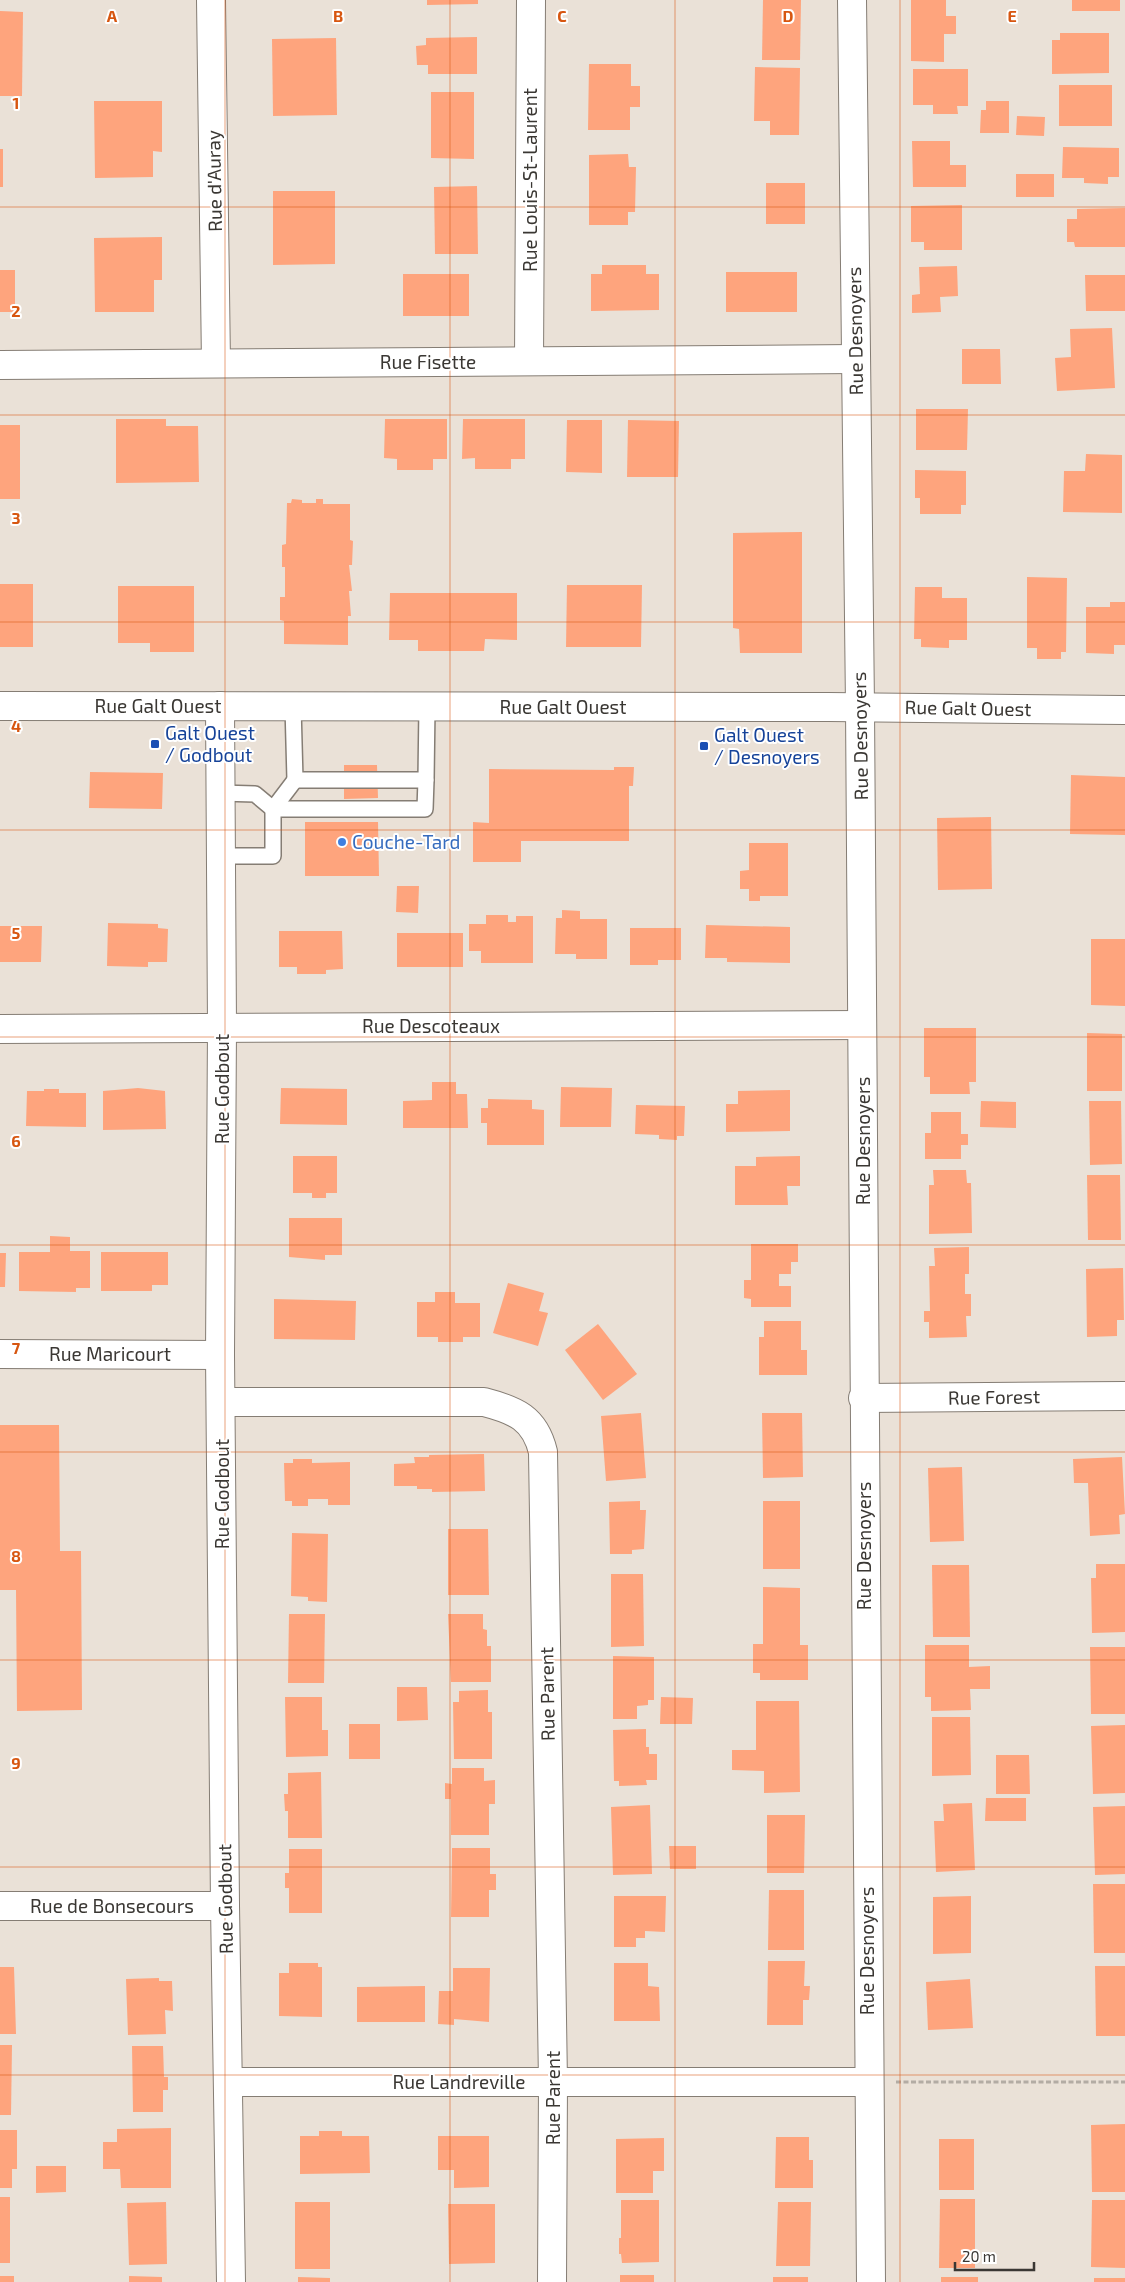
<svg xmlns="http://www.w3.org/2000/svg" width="1125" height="2282" font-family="'Exo 2',sans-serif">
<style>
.building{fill:#fea47d}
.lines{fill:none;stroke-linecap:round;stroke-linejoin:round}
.service-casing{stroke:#857d74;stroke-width:18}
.minor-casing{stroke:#857d74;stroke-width:30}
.tertiary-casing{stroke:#857d74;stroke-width:30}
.path{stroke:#b3aca4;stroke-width:3;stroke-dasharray:5 2.5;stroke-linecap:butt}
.service{stroke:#fff;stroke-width:15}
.minor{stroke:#fff;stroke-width:28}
.tertiary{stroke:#fff;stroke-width:28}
.grid{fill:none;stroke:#d75610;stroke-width:1;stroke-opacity:0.55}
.transit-dot{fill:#1a4fb4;stroke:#fff;stroke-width:2}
.shop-dot{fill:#3f7fe0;stroke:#fff;stroke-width:2}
.labels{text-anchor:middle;stroke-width:4;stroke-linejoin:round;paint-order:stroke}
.street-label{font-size:19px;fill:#3a3733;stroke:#fff}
.transit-label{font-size:19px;fill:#164399;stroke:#fff;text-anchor:start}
.shop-label{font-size:19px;fill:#366cbe;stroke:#fff;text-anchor:start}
.grid-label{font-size:16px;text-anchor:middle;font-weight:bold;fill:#d75610;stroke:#fff;stroke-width:4;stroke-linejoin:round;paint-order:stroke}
</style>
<rect width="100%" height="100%" fill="#eae1d7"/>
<g class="building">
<polygon points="427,0 478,0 478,4 427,5"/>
<polygon points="763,0 801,0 800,60 762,60"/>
<polygon points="911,0 946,0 946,16 956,16 956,34 944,34 944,62 911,61"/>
<rect x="1072" y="0" width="48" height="11"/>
<polygon points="0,11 23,12 22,96 0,96"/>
<polygon points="1060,33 1109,33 1109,73 1052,74 1052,40 1060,40"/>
<polygon points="477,37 477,74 428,74 428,65 417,65 416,46 426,45 426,38"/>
<polygon points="336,38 337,115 273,116 272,39"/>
<polygon points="589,64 631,64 631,86 640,86 640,107 630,107 630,130 588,130"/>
<polygon points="755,67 800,68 799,135 770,135 770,121 754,121"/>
<polygon points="913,69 968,69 968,106 957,106 958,114 933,114 933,105 913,105"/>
<rect x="1059" y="85" width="53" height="41"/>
<polygon points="431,92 474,92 474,159 431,158"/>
<polygon points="94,101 162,101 162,152 153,151 153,177 95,178"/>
<polygon points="986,101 1009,101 1009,133 980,133 981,110 986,110"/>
<polygon points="1017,116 1045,117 1044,136 1016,135"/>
<polygon points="912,141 950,141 950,165 966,165 966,187 913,187"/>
<polygon points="1063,147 1119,148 1119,177 1108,177 1108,184 1084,183 1084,178 1062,178"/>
<rect x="0" y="149" width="3" height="38"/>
<polygon points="628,154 629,167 636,167 635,212 628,212 628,225 589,225 589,155"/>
<rect x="1016" y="174" width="38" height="23"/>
<rect x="766" y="183" width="39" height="41"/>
<polygon points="477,186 478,254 435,254 434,187"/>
<polygon points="273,191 335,191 335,264 273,265"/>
<polygon points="962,205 962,250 924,250 924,242 911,242 911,206"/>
<polygon points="1125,208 1125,247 1075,247 1074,242 1067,242 1067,219 1077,219 1077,209"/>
<polygon points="162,237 162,280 154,280 154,312 95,312 94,238"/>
<polygon points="602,265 646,265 646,274 659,274 659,310 591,311 591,274 602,274"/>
<polygon points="957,266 958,296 940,297 941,312 912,313 912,295 920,294 919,267"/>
<rect x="0" y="270" width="15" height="42"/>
<rect x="726" y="272" width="71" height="40"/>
<rect x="403" y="274" width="66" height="42"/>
<polygon points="1085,275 1125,275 1125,311 1086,311"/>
<polygon points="1112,328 1115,388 1057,391 1055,358 1071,357 1070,329"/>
<polygon points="962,349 1000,349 1001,384 962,384"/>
<polygon points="916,409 968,409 967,450 916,450"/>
<polygon points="116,419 166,419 166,426 198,426 199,482 116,483"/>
<polygon points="385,419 447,419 447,459 433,459 433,470 397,470 397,459 384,458"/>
<polygon points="463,419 525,419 525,459 511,459 511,469 475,469 475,458 462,459"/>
<polygon points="567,420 602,420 602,473 566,472"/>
<polygon points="628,420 679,421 678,477 627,477"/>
<rect x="0" y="425" width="20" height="74"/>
<polygon points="1086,454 1122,455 1122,513 1063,512 1064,471 1085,471"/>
<polygon points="915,470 966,471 966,505 961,505 961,514 920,514 920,498 915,498"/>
<polygon points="292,499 302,500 302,503 316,503 316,499 323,499 323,504 350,504 350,540 353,541 352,565 349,565 352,591 349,591 351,616 348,616 348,645 284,644 284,621 280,620 280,597 285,597 285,567 282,567 282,545 286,544 287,503 291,503"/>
<polygon points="802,532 802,653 740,653 739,629 733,628 733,533"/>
<polygon points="1027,577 1067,578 1066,652 1061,652 1061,659 1037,659 1037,648 1027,648"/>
<rect x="0" y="584" width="33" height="63"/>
<polygon points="567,585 642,585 641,647 566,647"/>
<polygon points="118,586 194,586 194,652 150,652 150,643 118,643"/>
<polygon points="915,587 942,587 942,598 967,598 967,640 949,640 949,648 921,647 921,639 914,639"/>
<polygon points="390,593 517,593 517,640 485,639 484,651 418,651 418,640 389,640"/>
<polygon points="1110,602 1125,602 1125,645 1114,645 1114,654 1086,653 1086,607 1110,607"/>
<polygon points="344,765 377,765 378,798 344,799"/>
<polygon points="614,767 634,767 633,786 629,786 629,841 521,841 521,862 473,862 473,822 489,823 489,769 614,770"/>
<polygon points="90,772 163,773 162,809 89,808"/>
<polygon points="1071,775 1125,777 1125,835 1070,834"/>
<polygon points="991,817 992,889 938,890 937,818"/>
<polygon points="305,822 378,822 379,876 305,876"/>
<polygon points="749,843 788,843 788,896 760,896 760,901 749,901 749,889 740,889 740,871 749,870"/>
<polygon points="397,886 419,886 418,913 396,912"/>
<polygon points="562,910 580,911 580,919 607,919 607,959 576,959 576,954 555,954 556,918 562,918"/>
<polygon points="486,915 508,915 508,922 516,922 516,916 533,916 533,963 481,963 481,951 469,951 469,924 486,924"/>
<polygon points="108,923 158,924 158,928 168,929 167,962 148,962 148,967 107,966"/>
<polygon points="706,925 790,927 790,963 727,962 727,958 705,958"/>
<polygon points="0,926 42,926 41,962 0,962"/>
<polygon points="630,928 681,928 681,960 658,960 658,965 630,965"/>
<polygon points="279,931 342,931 343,969 326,970 326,974 297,974 297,967 279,967"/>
<rect x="397" y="933" width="66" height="34"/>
<polygon points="1091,939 1125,939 1125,1006 1091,1005"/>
<polygon points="924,1028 976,1028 976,1082 969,1082 970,1094 930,1094 930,1077 924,1077"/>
<polygon points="1087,1033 1122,1034 1122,1091 1087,1091"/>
<polygon points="432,1082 456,1082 456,1094 467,1094 468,1128 403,1128 403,1101 432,1100"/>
<polygon points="561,1087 612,1088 611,1127 560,1127"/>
<polygon points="138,1088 165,1091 166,1129 103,1130 103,1091"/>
<polygon points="281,1088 347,1089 347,1125 280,1124"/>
<polygon points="44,1089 59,1089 59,1093 86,1093 86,1127 26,1126 27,1091 44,1091"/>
<polygon points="790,1090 790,1131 726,1132 726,1104 738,1104 738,1091"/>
<polygon points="488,1099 532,1100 532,1109 544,1110 544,1145 487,1145 487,1123 481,1123 481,1108 488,1108"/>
<polygon points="981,1101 1016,1102 1016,1128 980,1127"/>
<polygon points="1089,1101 1121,1101 1122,1164 1090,1165"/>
<polygon points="636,1105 685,1106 684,1136 677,1136 677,1140 659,1139 659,1135 635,1134"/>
<polygon points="931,1112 961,1112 961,1134 968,1134 968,1145 961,1145 961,1159 925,1159 925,1133 931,1133"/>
<polygon points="293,1156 337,1156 337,1193 326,1193 326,1198 312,1198 312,1193 293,1193"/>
<polygon points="800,1156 800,1186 787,1186 788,1205 735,1205 735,1166 756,1166 756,1157"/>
<polygon points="933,1170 966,1170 967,1183 971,1183 972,1233 929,1234 929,1185 934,1185"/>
<polygon points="1087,1175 1120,1175 1121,1240 1088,1240"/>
<polygon points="289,1218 342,1218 342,1255 325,1255 325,1260 289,1257"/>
<polygon points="50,1236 70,1237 70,1251 90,1251 90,1288 76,1288 76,1292 19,1291 19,1252 50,1252"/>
<polygon points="751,1244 798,1244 798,1262 791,1262 791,1274 779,1274 779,1286 791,1286 791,1307 751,1307 751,1299 744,1298 744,1280 751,1280"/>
<polygon points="969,1247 969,1274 965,1274 965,1294 971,1294 971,1316 966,1316 967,1337 929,1338 929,1322 924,1322 924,1311 930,1311 929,1266 935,1266 934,1248"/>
<polygon points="101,1252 168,1252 168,1285 152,1285 152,1291 101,1291"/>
<polygon points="0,1253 6,1253 5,1287 0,1287"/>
<polygon points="1123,1268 1124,1320 1117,1320 1117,1336 1087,1337 1086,1269"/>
<polygon points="508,1283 544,1293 539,1311 548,1313 538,1346 493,1333"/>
<polygon points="435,1292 455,1292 455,1303 480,1303 480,1337 463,1337 463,1342 438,1342 438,1337 417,1337 417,1302 435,1302"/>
<polygon points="274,1299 356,1301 355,1340 274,1339"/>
<polygon points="764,1321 801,1321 801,1350 807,1350 807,1375 759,1375 759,1337 764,1337"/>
<polygon points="598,1324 637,1374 603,1400 565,1350"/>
<polygon points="641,1413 646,1478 606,1481 601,1416"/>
<polygon points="762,1413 802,1413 803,1477 763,1478"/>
<polygon points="0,1425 59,1425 60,1551 81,1551 82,1710 17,1711 16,1590 0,1590"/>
<polygon points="484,1454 485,1491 432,1492 432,1489 417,1489 417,1486 394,1486 394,1464 415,1463 414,1457 429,1457 429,1455"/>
<polygon points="1122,1457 1125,1514 1119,1515 1120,1534 1090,1536 1088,1483 1074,1483 1073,1459"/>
<polygon points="293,1459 312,1459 312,1463 350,1462 350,1505 328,1505 328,1499 308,1499 308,1506 292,1506 292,1501 285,1501 284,1463 293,1463"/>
<polygon points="962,1467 964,1541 930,1542 928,1468"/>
<polygon points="640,1501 640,1510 646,1510 644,1549 632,1550 632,1554 610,1554 609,1502"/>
<rect x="763" y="1501" width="37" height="68"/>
<polygon points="448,1529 488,1529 489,1595 448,1595"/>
<polygon points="292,1533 328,1534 327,1602 308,1601 308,1597 291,1596"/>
<polygon points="1096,1564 1125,1564 1125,1632 1092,1633 1091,1578 1096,1578"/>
<polygon points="932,1565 969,1565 970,1637 933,1637"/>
<polygon points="611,1574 643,1574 644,1646 611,1647"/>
<polygon points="763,1587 800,1588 800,1645 808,1645 808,1680 760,1680 760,1673 753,1673 753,1644 763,1644"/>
<polygon points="289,1614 325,1614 324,1683 288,1683"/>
<polygon points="448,1614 483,1614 483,1629 487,1630 487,1646 491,1646 491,1682 451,1682"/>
<polygon points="925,1645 969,1645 969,1667 990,1666 990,1689 970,1689 971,1710 931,1711 931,1697 925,1697"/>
<polygon points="1090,1647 1125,1647 1125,1714 1091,1714"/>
<polygon points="613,1656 654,1657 654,1700 648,1700 648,1705 637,1706 637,1719 613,1719"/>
<polygon points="397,1687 427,1687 428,1720 397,1721"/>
<polygon points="488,1690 488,1712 492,1712 492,1759 454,1759 453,1702 459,1702 459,1691"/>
<polygon points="285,1697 322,1697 322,1730 328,1730 328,1756 286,1757"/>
<polygon points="661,1697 693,1698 692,1724 660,1724"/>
<polygon points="756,1701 799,1701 800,1792 764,1793 764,1771 732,1770 732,1750 756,1750"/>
<polygon points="932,1717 970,1717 971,1775 932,1776"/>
<rect x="349" y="1724" width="31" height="35"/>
<polygon points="1125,1725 1125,1793 1093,1794 1091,1726"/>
<polygon points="646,1729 646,1747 649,1747 649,1754 657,1754 657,1780 646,1780 647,1785 619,1786 619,1781 614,1781 613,1730"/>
<polygon points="996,1755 1029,1755 1030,1794 996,1794"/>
<polygon points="452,1768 484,1768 484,1781 495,1780 495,1804 489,1804 489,1835 451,1835 451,1799 445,1799 445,1783 452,1784"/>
<polygon points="321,1772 322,1838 288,1838 288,1811 285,1811 284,1794 288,1794 288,1773"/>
<polygon points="986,1798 1026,1798 1026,1821 985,1821"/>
<polygon points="972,1803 975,1870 936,1872 934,1821 944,1821 943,1804"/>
<polygon points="650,1805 652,1874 613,1875 611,1807"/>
<polygon points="1125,1806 1125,1874 1095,1875 1093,1807"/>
<polygon points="767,1815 805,1815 804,1873 767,1873"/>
<polygon points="669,1846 696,1846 696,1869 670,1869"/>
<polygon points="452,1848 490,1848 490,1874 496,1874 496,1890 489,1890 489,1917 451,1917"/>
<polygon points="289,1849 322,1849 322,1913 289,1913 289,1888 285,1888 285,1873 289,1873"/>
<polygon points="1093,1884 1125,1884 1125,1953 1094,1953"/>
<polygon points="769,1890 804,1890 804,1950 768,1950"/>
<polygon points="614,1896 666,1896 665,1932 645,1931 645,1938 636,1938 636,1947 614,1947"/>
<polygon points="971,1896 971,1953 933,1954 933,1897"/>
<polygon points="768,1961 805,1961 804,1986 810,1986 809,2000 803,2000 803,2025 767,2025"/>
<polygon points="289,1963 318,1963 318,1967 322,1967 322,2017 279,2016 279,1973 289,1973"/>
<polygon points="614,1963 648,1963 648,1986 659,1987 660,2021 614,2021"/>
<polygon points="1095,1966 1125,1966 1125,2036 1096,2036"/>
<polygon points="0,1967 14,1967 16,2034 0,2034"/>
<polygon points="453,1968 490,1968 489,2022 454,2019 454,2025 438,2024 439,1991 453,1991"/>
<polygon points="159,1978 159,1981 172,1981 173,2011 165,2010 166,2034 128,2035 126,1979"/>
<polygon points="970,1979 973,2028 928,2030 926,1982"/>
<polygon points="425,1986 425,2022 357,2022 357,1987"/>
<polygon points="0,2045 12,2045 11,2115 0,2115"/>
<polygon points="132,2046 163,2046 164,2077 168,2077 168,2090 163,2090 163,2112 133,2112"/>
<polygon points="1125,2124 1125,2192 1092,2192 1091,2125"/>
<polygon points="171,2128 171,2188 121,2188 120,2169 103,2169 103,2142 117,2142 117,2129"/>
<polygon points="0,2130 17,2130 17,2169 12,2169 12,2188 0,2188"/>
<polygon points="319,2131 342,2131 342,2136 369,2136 370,2173 300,2174 300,2136 319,2136"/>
<polygon points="438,2136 489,2136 489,2187 454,2188 454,2170 438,2170"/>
<polygon points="776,2137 809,2137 809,2160 813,2160 813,2188 775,2188"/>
<polygon points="664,2138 664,2171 653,2171 653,2193 616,2193 616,2139"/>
<rect x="939" y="2139" width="35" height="51"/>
<polygon points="36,2166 66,2166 66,2192 36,2193"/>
<rect x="0" y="2197" width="10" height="66"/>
<polygon points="940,2199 975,2199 975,2268 939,2268"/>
<polygon points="621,2200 659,2200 659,2262 622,2263 621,2254 619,2254 619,2238 621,2238"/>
<polygon points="1092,2200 1125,2200 1125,2268 1091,2267"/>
<polygon points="166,2202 167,2264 129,2265 127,2203"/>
<rect x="295" y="2202" width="35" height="67"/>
<polygon points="778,2202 811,2202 810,2266 776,2266"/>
<polygon points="448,2204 495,2204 495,2263 449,2264"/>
<rect x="620" y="2275" width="34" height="7"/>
<rect x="0" y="2276" width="14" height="6"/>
<polygon points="129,2276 162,2277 162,2282 129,2282"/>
<polygon points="298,2277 330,2278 330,2282 298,2282"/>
<rect x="773" y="2277" width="35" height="5"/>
<rect x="941" y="2277" width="37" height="5"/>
<rect x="1094" y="2278" width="31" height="4"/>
</g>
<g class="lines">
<defs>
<g id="service">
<polyline points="293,706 295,780 426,780 427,707"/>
<polyline points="220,793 255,794 273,809 425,809 426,780"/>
<polyline points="220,856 273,856 273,809 295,780"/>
</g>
<g id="minor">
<polyline points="211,0 216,363"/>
<polyline points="852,0 860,707 871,2282"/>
<polyline points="529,361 531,0"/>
<polyline points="0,365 856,359"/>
<polyline points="220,706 222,1027 220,1355 225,1906 231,2282"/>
<polyline points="0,1029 862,1025"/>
<polyline points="0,1354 220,1355"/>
<polyline points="863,1398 1125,1396"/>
<path d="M 221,1402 L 484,1402 C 515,1410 535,1418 543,1452 L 553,2082 L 552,2282"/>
<polyline points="0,1906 225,1906"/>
<polyline points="229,2082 868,2082"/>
</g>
<polyline id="tertiary" points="0,706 829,707 1125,710"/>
</defs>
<use href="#service" class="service-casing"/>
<use href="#minor" class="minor-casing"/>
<use href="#tertiary" class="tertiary-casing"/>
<polyline class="path" points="896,2082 1125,2082"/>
<use href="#service" class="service"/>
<use href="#minor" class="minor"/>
<use href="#tertiary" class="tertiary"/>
</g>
<path class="grid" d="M 225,0 L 225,2282M 450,0 L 450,2282M 675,0 L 675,2282M 900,0 L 900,2282M 0,207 L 1125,207M 0,415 L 1125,415M 0,622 L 1125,622M 0,830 L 1125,830M 0,1037 L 1125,1037M 0,1245 L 1125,1245M 0,1452 L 1125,1452M 0,1660 L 1125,1660M 0,1867 L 1125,1867M 0,2075 L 1125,2075"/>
<g class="transit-dot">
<rect x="150" y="739" width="10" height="10" rx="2.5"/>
<rect x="699" y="741" width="10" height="10" rx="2.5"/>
</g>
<circle class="shop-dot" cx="342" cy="842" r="5"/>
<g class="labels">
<g class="street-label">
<text transform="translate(530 180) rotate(-90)" y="7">Rue Louis-St-Laurent</text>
<text transform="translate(214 181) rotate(-91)" y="7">Rue d'Auray</text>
<text transform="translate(855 331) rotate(-91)" y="7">Rue Desnoyers</text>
<text x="428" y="369">Rue Fisette</text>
<text x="158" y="713">Rue Galt Ouest</text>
<text x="563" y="714">Rue Galt Ouest</text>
<text transform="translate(968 708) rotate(1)" y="7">Rue Galt Ouest</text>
<text transform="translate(860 736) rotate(-91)" y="7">Rue Desnoyers</text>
<text x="431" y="1033">Rue Descoteaux</text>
<text transform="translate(222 1089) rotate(-90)" y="7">Rue Godbout</text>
<text transform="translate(863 1141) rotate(-90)" y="7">Rue Desnoyers</text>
<text x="110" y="1361">Rue Maricourt</text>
<text transform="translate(994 1397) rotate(-1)" y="7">Rue Forest</text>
<text transform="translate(222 1494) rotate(-90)" y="7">Rue Godbout</text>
<text transform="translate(864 1546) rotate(-90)" y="7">Rue Desnoyers</text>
<text transform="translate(547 1694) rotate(-91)" y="7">Rue Parent</text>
<text transform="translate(225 1899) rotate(-91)" y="7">Rue Godbout</text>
<text x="112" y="1913">Rue de Bonsecours</text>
<text transform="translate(867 1951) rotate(-90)" y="7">Rue Desnoyers</text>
<text x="459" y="2089">Rue Landreville</text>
<text transform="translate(553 2098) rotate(-90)" y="7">Rue Parent</text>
</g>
<g class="transit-label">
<text x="165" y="740">Galt Ouest<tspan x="165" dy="22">/ Godbout</tspan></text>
<text x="714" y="742">Galt Ouest<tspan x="714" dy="22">/ Desnoyers</tspan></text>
</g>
<g class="shop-label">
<text x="352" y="849">Couche-Tard</text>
</g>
</g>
<g class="grid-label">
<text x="112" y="22">A</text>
<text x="338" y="22">B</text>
<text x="562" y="22">C</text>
<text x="788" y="22">D</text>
<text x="1012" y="22">E</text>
<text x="16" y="109">1</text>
<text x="16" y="317">2</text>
<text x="16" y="524">3</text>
<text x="16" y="732">4</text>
<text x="16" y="939">5</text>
<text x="16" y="1147">6</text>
<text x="16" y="1354">7</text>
<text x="16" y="1562">8</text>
<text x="16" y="1769">9</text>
</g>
<path d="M955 2262v8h79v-8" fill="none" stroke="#3a3733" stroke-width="2.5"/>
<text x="962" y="2262" font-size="15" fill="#3a3733" stroke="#ffffff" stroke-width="4" paint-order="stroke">20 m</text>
</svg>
